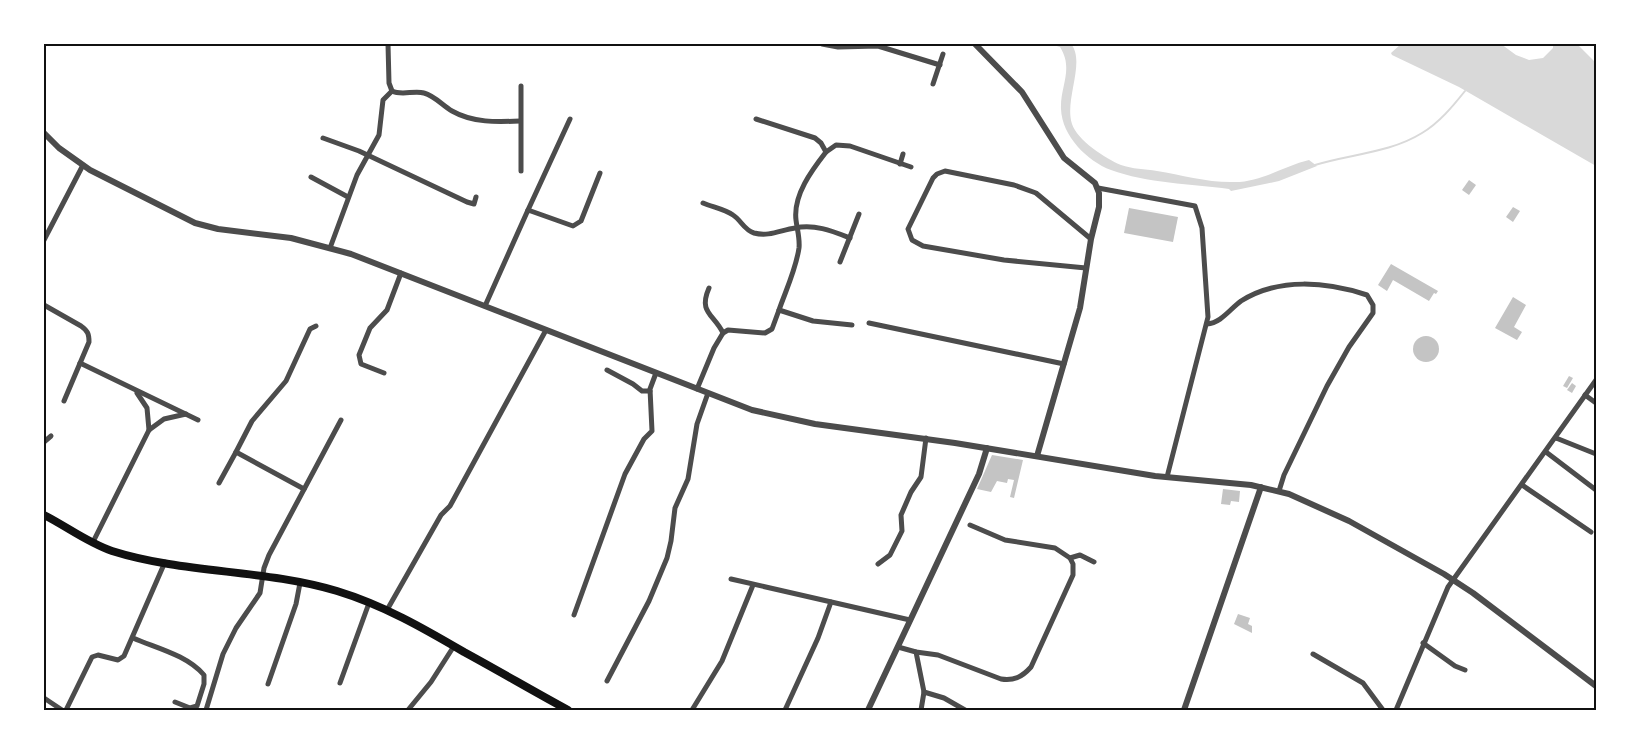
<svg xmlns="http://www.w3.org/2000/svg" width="1640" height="754" font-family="Cabin,sans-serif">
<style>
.water{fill:#d9d9d9}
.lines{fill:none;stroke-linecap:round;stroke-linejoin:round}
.stream{stroke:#d9d9d9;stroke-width:2}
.building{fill:#c4c4c4}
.minor{stroke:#4c4c4c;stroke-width:5}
.tertiary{stroke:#4c4c4c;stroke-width:6}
.secondary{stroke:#111;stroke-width:8}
.neatline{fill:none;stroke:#111;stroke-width:2}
</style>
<rect width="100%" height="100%" fill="#fff"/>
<g class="water">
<path d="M 1050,44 L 1071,44 C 1086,62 1064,100 1072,124 C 1077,140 1106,159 1121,165 C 1132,169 1145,169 1157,171 C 1182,175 1209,183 1235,182 C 1261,182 1284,166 1309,160 L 1317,166 L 1279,181 L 1231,191 L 1229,189 C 1192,184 1146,183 1111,170 C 1087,161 1062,136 1061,109 C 1060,86 1074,69 1060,47 Z"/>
<polygon points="1401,44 1501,44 1516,55 1529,60 1543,58 1553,48 1553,44 1577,44 1596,63 1596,166 1459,87 1392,55 1391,53"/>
</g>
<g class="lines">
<path class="stream" d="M 1315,165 C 1350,154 1390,153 1422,133 C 1439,123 1453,106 1465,91"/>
</g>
<g class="building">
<polygon points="1469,180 1476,185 1469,195 1462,190"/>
<polygon points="1513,207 1520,211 1513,222 1506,217"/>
<polygon points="1129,208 1178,217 1173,242 1124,233"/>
<polygon points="1391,264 1438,291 1436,294 1434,293 1429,301 1393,280 1387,291 1378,285"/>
<polygon points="1513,297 1526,305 1514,327 1522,332 1517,340 1495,328"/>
<circle cx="1426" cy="349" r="13"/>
<polygon points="1569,376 1573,378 1567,388 1563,386"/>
<polygon points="1572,383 1576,386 1572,393 1567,390"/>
<polygon points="992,455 1023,460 1014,498 1010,497 1014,480 1008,479 1007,483 997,481 991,492 977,489"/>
<polygon points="1223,489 1240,491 1239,502 1231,501 1230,505 1221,504"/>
<polygon points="1238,614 1250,618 1248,624 1252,626 1252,633 1234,624"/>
</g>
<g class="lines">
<g class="minor">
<polyline points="822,44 838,47 878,46 940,65"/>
<polyline points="933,84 943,54"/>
<path d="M 392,91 C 402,96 414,90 424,93 C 435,96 443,106 452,111 C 473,123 497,122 520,121"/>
<polyline points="756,119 815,138 821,143 826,152 836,145 850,146 911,167"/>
<polyline points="323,138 359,151 467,202 474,204 476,197"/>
<polyline points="900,164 903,154"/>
<polyline points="521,171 521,86"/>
<polyline points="311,177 348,197"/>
<polyline points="1098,188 1195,206 1202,228 1208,317 1167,477"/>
<path d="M 703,203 C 712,207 724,209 733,215 C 741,220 744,230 754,233 C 769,237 781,230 795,228 C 815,224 832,231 850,238"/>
<polyline points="528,210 570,119"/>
<polyline points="44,240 83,165"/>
<polyline points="330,248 357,175 379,135 383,100 392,91 389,83 388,44"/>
<polyline points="840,262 859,214"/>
<polyline points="1086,268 1004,260 923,246 912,240 908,229 933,178 937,174 945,171 1014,185 1036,193 1091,239"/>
<path d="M 44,305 L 81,326 C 88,331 89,334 89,342 L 64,401"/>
<polyline points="485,306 528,210 573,226 581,221 600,173"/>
<path d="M 779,310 C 786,290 796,269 799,248 C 800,238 797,229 796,220 C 793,195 812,170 826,152"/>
<polyline points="869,323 1064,364"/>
<path d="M 1207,324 C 1221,323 1230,309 1241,301 C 1279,277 1327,282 1367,295 L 1373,305 L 1373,313 L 1349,347 L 1327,386 L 1284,475 L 1279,491"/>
<polyline points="723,333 728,330 765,333 772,329 779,310 813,321 852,325"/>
<polyline points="80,363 198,420"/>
<polyline points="607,370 633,384 642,391 650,391"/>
<polyline points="384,373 361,364 359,355 370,328 387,310 401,273"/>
<path d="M 697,389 L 714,348 L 723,333 C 714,314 698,313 709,288"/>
<polyline points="137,393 147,408 149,430"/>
<polyline points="1585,395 1596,403"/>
<polyline points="1556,438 1596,454"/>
<polyline points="44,442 51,436"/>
<polyline points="1546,452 1596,490"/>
<polyline points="219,483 236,452"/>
<polyline points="1522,485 1591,532"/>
<polyline points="304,489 236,452 252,421 286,381 310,329 316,326"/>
<polyline points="970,525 1005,540 1055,548 1070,558 1080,555 1094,562"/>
<polyline points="93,542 149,430 164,419 186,414"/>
<polyline points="878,564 890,555 902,531 901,515 911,492 921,477 926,438"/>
<polyline points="731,579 910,620"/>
<polyline points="387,610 441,515 450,506 546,330"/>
<polyline points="574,615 625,474 644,439 652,431 650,389 656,373"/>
<path d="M 133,638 C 156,648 187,655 204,675 L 204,684 L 197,706 L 190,708 L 175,702"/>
<polyline points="1423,643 1455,666 1465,670"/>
<path d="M 898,647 L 916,652 L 938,655 L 1001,679 C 1014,681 1022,677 1031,667 L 1073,575 L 1073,564 L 1070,558"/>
<polyline points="916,652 924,692 921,710"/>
<polyline points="1313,654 1363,683 1383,710"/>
<polyline points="607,681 649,601 667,558 671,541 675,508 688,479 697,424 708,393"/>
<polyline points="340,683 369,603"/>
<polyline points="268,684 296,604 300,583"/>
<polyline points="924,692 944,698 965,710"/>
<polyline points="44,698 62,710"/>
<polyline points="66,710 92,657 98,655 118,660 124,656 165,562"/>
<polyline points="206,710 223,654 236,628 260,593 264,568 269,555 341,420"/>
<polyline points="408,710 431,682 454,646"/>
<polyline points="692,710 722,661 753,585"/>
<polyline points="785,710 818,638 831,602"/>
<polyline points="1396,710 1448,587 1596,380"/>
</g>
<g class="tertiary">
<polyline points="975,44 1022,92 1064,158 1095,183 1099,193 1099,207 1091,239 1080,308 1037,456"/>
<polyline points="44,133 59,148 90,170 195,223 218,229 291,238 351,254 752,410 815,424 955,443 1155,476 1251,485 1289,494 1349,521 1444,574 1473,593 1596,686"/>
<polyline points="868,710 979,474 987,448"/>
<polyline points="1184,710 1261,487"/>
</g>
<path class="secondary" d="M 44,515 C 66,526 88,543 112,551 C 185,574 264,569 337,591 C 383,605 423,628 464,652 C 499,671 533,691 568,710"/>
</g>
<rect width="1640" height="754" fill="none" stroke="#ffffff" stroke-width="90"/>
<rect x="45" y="45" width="1550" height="664" class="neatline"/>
</svg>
